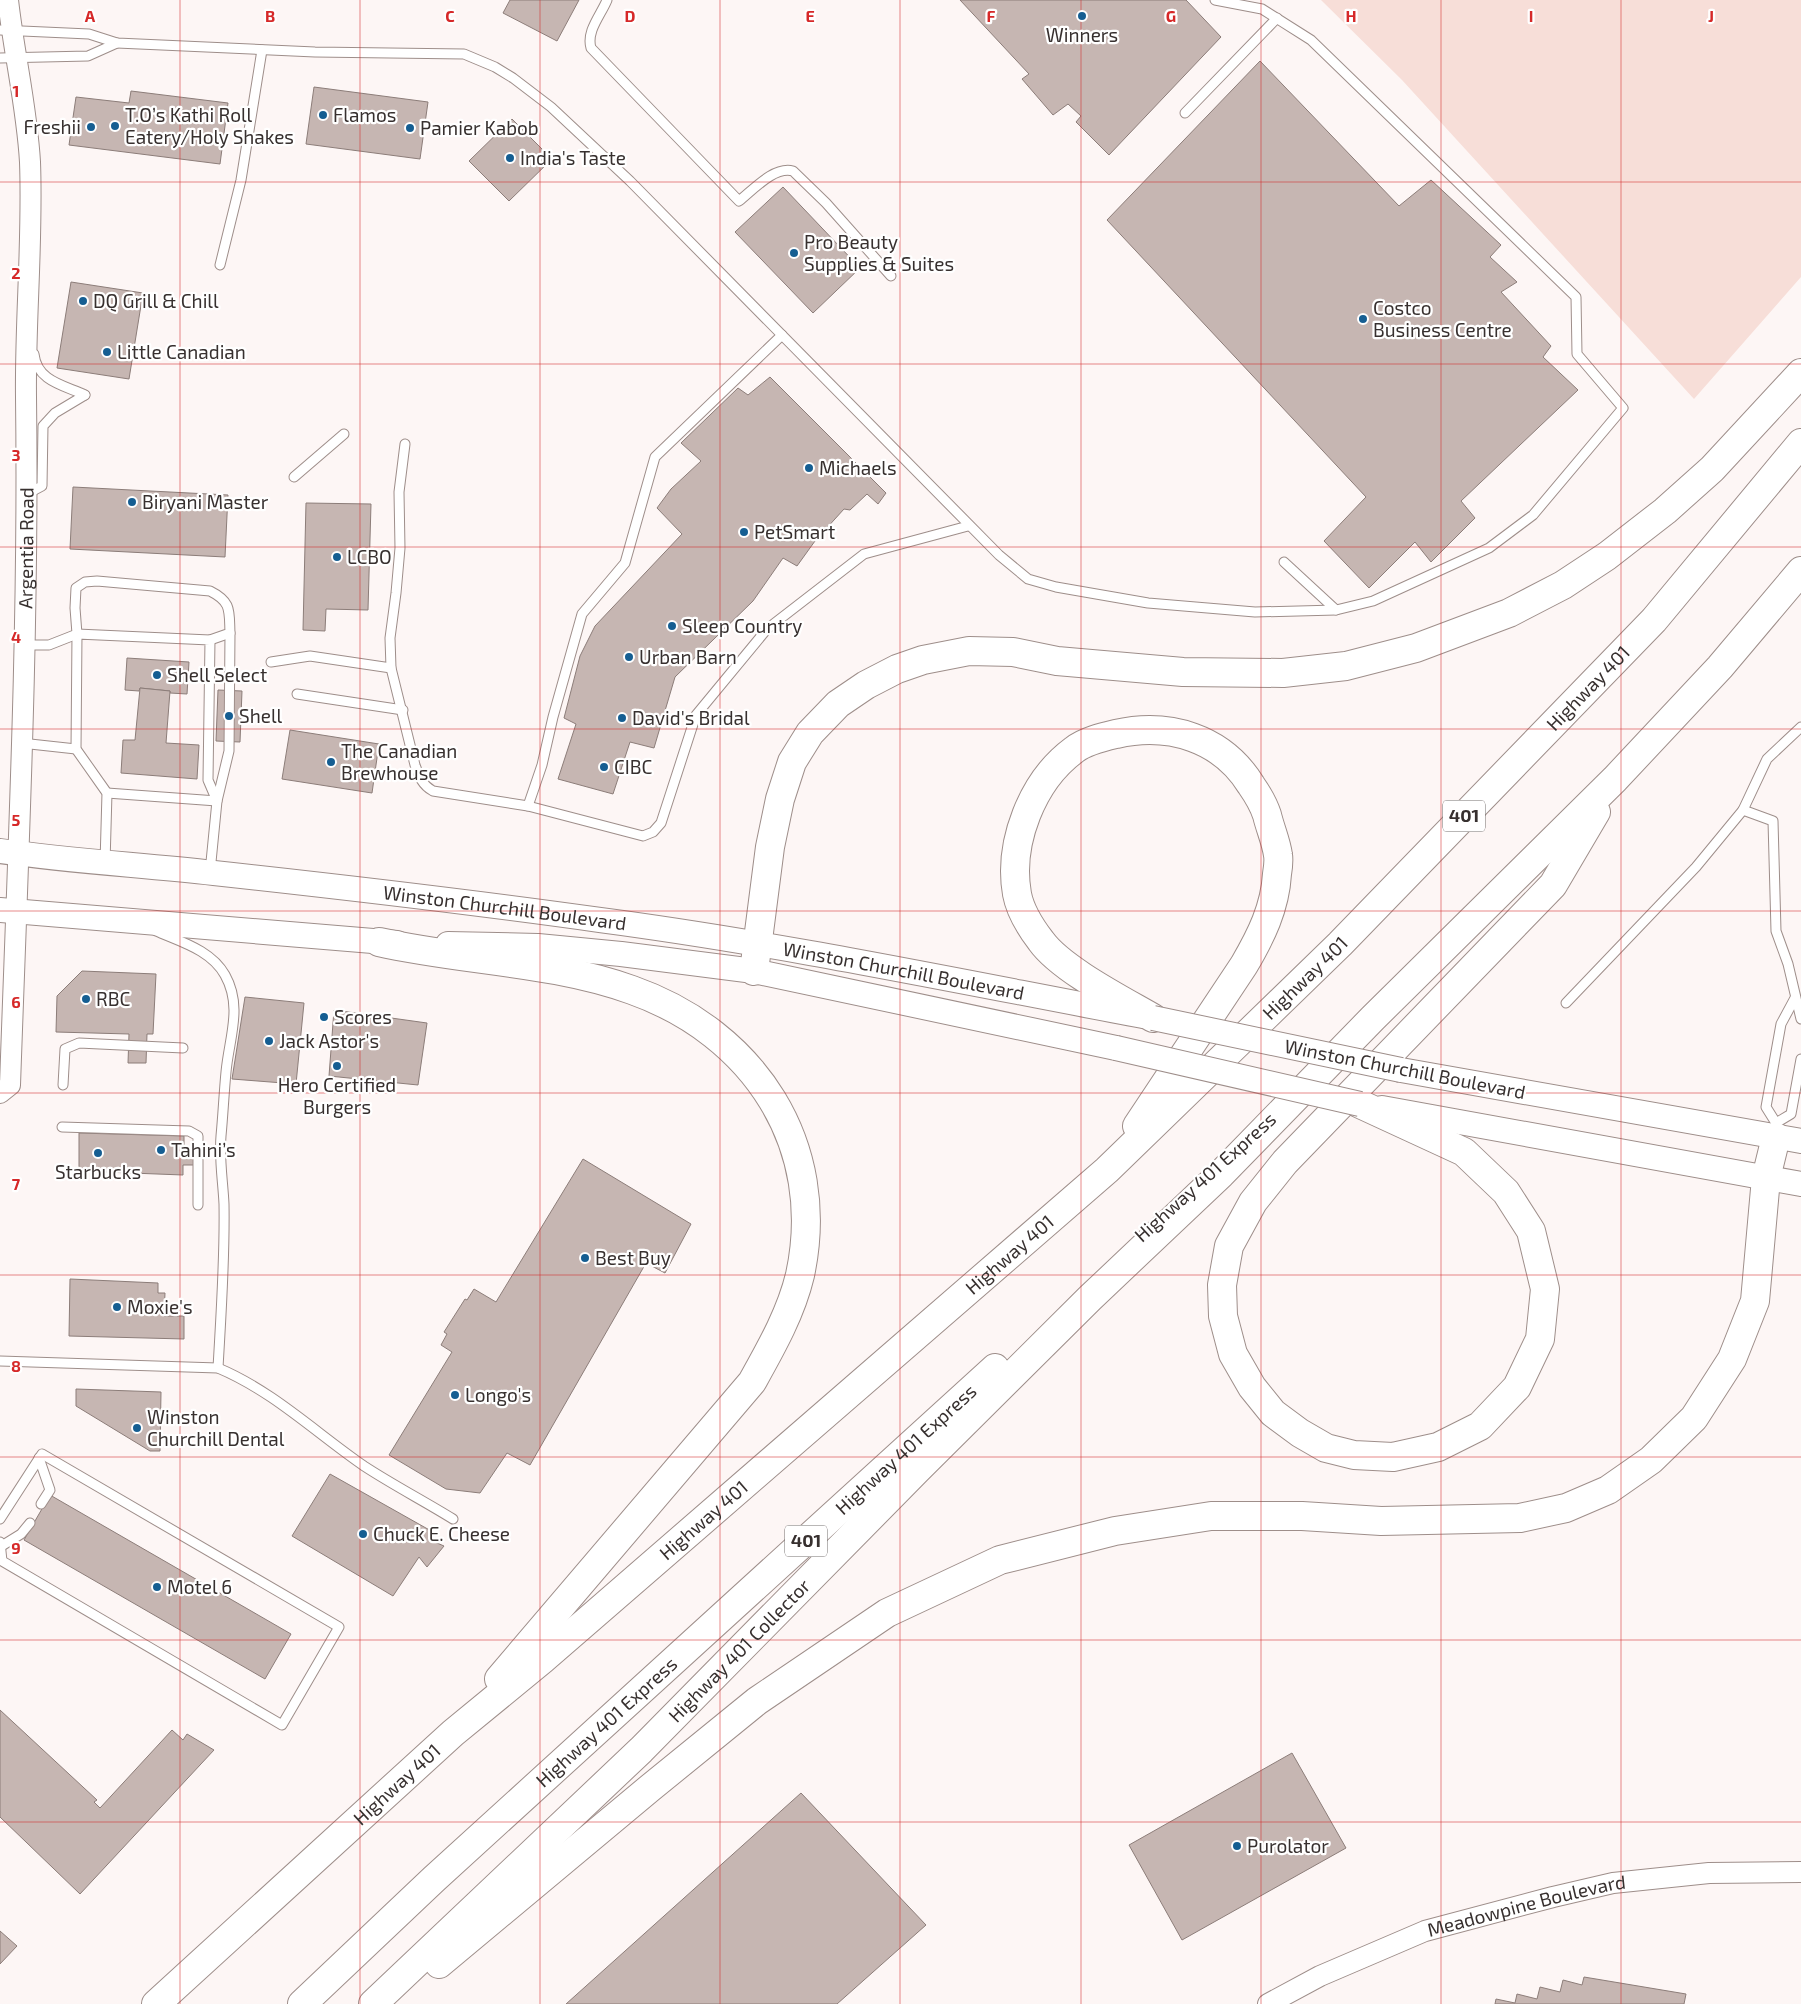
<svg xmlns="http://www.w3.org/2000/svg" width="1801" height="2004" font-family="'Exo 2',sans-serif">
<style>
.green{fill:#f7ded8}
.building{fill:#c6b6b2;stroke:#8c7d79}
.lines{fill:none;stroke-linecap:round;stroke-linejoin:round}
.service-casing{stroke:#9e8e8a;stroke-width:11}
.tertiary-casing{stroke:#9e8e8a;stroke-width:22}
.secondary-casing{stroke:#9e8e8a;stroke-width:26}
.motorway-casing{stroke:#9e8e8a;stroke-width:30}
.service{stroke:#fff;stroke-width:9}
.tertiary{stroke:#fff;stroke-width:20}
.secondary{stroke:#fff;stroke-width:24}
.motorway{stroke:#fff;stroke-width:28}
.secondary-bridge-casing{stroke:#9e8e8a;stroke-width:26;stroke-linecap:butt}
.secondary-bridge{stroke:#fff;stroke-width:24}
.grid{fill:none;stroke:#d62828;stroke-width:1;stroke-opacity:0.55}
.poi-dot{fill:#155e92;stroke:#fff;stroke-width:2}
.labels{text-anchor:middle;stroke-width:4.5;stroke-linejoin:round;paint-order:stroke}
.shield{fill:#fff;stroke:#736e6d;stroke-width:1}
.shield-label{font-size:18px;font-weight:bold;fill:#37302f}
.poi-label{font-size:19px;fill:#37302f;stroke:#fff;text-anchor:start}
.street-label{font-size:19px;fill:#37302f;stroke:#fff}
.grid-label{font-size:16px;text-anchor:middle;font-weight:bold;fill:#d62828;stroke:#fff;stroke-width:4.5;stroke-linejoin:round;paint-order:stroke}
</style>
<rect width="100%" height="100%" fill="#fdf6f5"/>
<polygon class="green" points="1321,0 1801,0 1801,277 1694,399 1402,80"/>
<g class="building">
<polygon points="510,0 579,0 557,41 503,13"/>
<polygon points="960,0 1186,0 1221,37 1109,155 1076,122 1081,116 1068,104 1053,115 1022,79 1029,74"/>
<polygon points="1260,61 1399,206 1431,180 1501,245 1490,257 1517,282 1501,292 1551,346 1543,357 1578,390 1461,501 1475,518 1431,562 1415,542 1369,588 1324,541 1366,497 1107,220"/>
<polygon points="314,87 428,102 420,159 306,144"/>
<polygon points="131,91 228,103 220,164 69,145 76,97 129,103"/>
<polygon points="512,119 552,159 509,201 469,161"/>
<polygon points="783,187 860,268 813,313 735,232"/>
<polygon points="71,282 143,293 129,379 57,368"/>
<polygon points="770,377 886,493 878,504 867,494 850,510 844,509 815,541 797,566 783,558 753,601 675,677 654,748 630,742 613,794 558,779 576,724 564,718 580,656 595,626 682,534 657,508 671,489 701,461 681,443 738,388 748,395"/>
<polygon points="73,487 228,495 225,557 70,549"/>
<polygon points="306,503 371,504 368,610 326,609 325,631 303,630"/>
<polygon points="127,658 189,662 187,694 170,693 170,691 140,688 139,691 125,690"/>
<polygon points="140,688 170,691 166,743 199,745 197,779 121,773 123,740 135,740"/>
<polygon points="218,690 242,691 240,742 216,741"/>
<polygon points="290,730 379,744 372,793 282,779"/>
<polygon points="82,971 156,974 153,1034 147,1034 146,1063 128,1063 129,1034 56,1032 57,996"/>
<polygon points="245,997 304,1003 296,1084 232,1079"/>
<polygon points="334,1010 427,1023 418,1085 329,1076"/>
<polygon points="79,1133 184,1136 184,1149 194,1150 194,1165 183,1165 183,1175 79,1171"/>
<polygon points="583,1159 691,1224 665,1273 646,1263 530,1465 507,1453 480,1493 446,1489 389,1455 452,1352 441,1345 447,1334 444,1332 465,1299 467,1300 474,1289 496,1302"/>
<polygon points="70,1279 158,1283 158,1293 165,1293 164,1316 184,1316 184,1339 69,1336"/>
<polygon points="76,1389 161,1392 160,1451 150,1451 76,1406"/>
<polygon points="330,1474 433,1532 430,1540 444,1546 427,1567 419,1557 393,1596 292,1536"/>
<polygon points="50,1495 291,1634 265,1679 24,1540"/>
<polygon points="0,1710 97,1800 94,1802 100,1808 172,1730 183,1740 187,1734 214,1750 80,1894 0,1817"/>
<polygon points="1292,1753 1346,1848 1182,1940 1129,1845"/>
<polygon points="801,1793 926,1925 837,2004 566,2004"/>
<polygon points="0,1931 17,1946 0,1964"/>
<polygon points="1584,1977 1686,1994 1684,2004 1495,2004 1496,1999 1515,2003 1517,1994 1537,1999 1540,1987 1560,1992 1563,1980 1582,1985"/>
</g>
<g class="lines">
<defs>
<g id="service">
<path d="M 607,0 C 601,15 586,31 591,48 L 739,201 C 753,190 774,166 793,171 L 826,203 L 891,276"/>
<polyline points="0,30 89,34 117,43 315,52 464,54 495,67 513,78 551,107 630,181 999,555 1028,579 1056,587 1148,603 1255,612 1336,610 1373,601 1489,548 1533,515 1623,408 1577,354 1576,297 1311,40 1262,9 1215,0"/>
<polyline points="0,58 88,56 117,43"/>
<polyline points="1185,113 1277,18"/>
<polyline points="220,265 241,180 262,50"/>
<polyline points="782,335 655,457 625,563 582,614 553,717 542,765 528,806 643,836 653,832 661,823 696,715 767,629 864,554 968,526"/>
<path d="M 34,354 C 37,381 63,385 85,395"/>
<path d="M 405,444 L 399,492 L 400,548 L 396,593 L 390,638 L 391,668 L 415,765 C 419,776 422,785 433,791 L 528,806"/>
<polyline points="294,477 344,434"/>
<polyline points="27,494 42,486 43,426 55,413 85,395"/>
<polyline points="1284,562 1336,610"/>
<path d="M 24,645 L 49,645 L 77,634 L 75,608 L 76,588 L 85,582 L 97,581 L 210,591 C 232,602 229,611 230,633 L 210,640"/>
<polyline points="271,662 310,656 391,668"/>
<polyline points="297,694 403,710"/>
<polyline points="21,743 76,749"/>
<polyline points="107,793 217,801 229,751 230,633"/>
<polyline points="1743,810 1773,821 1776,931 1788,964 1801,1019"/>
<polyline points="105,863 107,793 76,749 77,634 210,640 208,780 217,801 210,872"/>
<path d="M 156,931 C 181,942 211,950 225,975 C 243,1007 229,1038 226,1072 C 224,1093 223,1115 221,1136 C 219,1159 223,1182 224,1204 C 225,1259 221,1314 218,1368"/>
<polyline points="1566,1003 1696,867 1743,810 1767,759 1801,727"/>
<polyline points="63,1085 65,1049 79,1043 183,1048"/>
<polyline points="1776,1123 1791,1114 1801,1059"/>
<polyline points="62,1127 189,1131 198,1136 198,1205"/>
<polyline points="1776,1135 1776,1123 1766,1107 1781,1024 1795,998"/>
<path d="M 0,1361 L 218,1368 C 273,1391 316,1433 364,1466 C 393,1485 424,1501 453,1519"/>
<polyline points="39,1458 50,1490 41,1504"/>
<polyline points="0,1519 42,1454 339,1627 282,1725 2,1561 0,1542"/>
<polyline points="0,1547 21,1534 30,1523"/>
</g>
<g id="tertiary">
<path id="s1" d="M 0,1093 L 10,1085 C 18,856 29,626 26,397 C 25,319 33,241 30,162 C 27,108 14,54 8,0"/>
<path id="s2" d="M 1268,2004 L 1320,1976 L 1425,1931 L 1553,1897 L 1613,1883 L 1709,1873 L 1801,1872"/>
</g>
<g id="secondary">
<path id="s3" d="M 0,851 C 71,861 142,865 214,873 C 343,887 471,902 600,920 C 782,944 962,982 1143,1016"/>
<polyline points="0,910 397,943"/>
<polyline points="448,944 538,946 621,954 754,971 1116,1048"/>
<polyline points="1401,1070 1801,1141"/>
<polyline points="1382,1108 1801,1184"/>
</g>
<g id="motorway">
<path d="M 379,942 C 463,961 551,961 632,990 C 754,1033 828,1145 800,1275 C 791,1313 771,1348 752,1382 L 499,1679"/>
<polyline points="754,971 770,847 780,799 792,762 810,733 838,704 866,685 897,669 923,660 969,651 1013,652 1057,661 1183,672 1283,673 1346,666 1416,648 1509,613 1563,585 1607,556 1665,511 1712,469 1801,373"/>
<polyline points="1360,1104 1464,1152 1506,1192 1531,1231 1545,1289 1540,1339 1517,1387 1480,1426 1438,1447 1393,1457 1354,1455 1326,1448 1300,1433 1273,1413 1252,1387 1233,1354 1223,1316 1222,1285 1229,1246 1253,1202 1285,1162 1553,885 1596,812"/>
<path d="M 1137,1126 L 1244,965 C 1261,936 1275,908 1277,874 C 1278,868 1279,861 1278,855 C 1276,841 1270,828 1267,815 C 1263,803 1258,795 1251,785 C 1222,738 1169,722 1116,734 C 1103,737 1085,741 1074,750 C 1032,781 1008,843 1017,894 C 1020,910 1031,928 1041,941 C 1061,969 1122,1000 1153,1018"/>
<polyline points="439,1964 650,1788 757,1701 887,1613 1000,1560 1115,1531 1211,1516 1302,1516 1381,1521 1520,1518 1566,1508 1608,1490 1651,1460 1694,1418 1732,1359 1755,1301 1766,1178 1776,1137"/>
<path id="s4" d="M 156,2004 L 453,1733 L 542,1660 L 1107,1170 L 1340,944 L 1654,620 L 1801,443"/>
<path id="s5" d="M 302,2004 L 434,1879 L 995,1368"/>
<path id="s6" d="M 373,2004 L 641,1750 L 917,1470 L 1090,1298 L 1221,1174 L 1373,1018 L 1615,779 L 1720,667 L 1801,571"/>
</g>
</defs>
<use href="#service" class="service-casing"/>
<use href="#tertiary" class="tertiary-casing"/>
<use href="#secondary" class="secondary-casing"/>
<use href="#motorway" class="motorway-casing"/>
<use href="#service" class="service"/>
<use href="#tertiary" class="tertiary"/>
<use href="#secondary" class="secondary"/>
<use href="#motorway" class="motorway"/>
<defs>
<g id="secondary-bridge">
<polyline points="1153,1018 1401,1070"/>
<polyline points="1116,1048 1360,1104"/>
</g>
</defs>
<use href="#secondary-bridge" class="secondary-bridge-casing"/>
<use href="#secondary-bridge" class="secondary-bridge"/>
</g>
<path class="grid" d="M 180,0 L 180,2004M 360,0 L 360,2004M 540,0 L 540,2004M 720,0 L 720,2004M 900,0 L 900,2004M 1081,0 L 1081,2004M 1261,0 L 1261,2004M 1441,0 L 1441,2004M 1621,0 L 1621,2004M 0,182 L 1801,182M 0,364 L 1801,364M 0,547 L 1801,547M 0,729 L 1801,729M 0,911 L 1801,911M 0,1093 L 1801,1093M 0,1275 L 1801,1275M 0,1457 L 1801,1457M 0,1640 L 1801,1640M 0,1822 L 1801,1822"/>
<g class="poi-dot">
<circle cx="1082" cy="16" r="5"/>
<circle cx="323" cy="115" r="5"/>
<circle cx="115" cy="126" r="5"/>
<circle cx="91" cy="127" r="5"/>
<circle cx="410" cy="128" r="5"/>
<circle cx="510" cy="158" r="5"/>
<circle cx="794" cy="253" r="5"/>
<circle cx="83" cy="301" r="5"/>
<circle cx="1363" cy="319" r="5"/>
<circle cx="107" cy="352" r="5"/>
<circle cx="809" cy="468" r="5"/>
<circle cx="132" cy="502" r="5"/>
<circle cx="744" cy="532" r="5"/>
<circle cx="337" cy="557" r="5"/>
<circle cx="672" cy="626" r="5"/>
<circle cx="629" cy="657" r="5"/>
<circle cx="157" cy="675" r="5"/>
<circle cx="229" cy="716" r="5"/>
<circle cx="622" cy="718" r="5"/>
<circle cx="331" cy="762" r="5"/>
<circle cx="604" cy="767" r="5"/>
<circle cx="86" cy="999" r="5"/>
<circle cx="324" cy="1017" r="5"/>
<circle cx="269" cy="1041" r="5"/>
<circle cx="337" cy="1066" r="5"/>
<circle cx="161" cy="1150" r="5"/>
<circle cx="98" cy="1153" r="5"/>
<circle cx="585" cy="1258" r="5"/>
<circle cx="117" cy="1307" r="5"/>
<circle cx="455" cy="1395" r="5"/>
<circle cx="137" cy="1428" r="5"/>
<circle cx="363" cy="1534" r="5"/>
<circle cx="157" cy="1587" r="5"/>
<circle cx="1237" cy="1846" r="5"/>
</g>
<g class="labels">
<g class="shield">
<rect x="1443" y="800.5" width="42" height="31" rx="4"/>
<rect x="785" y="1525.5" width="42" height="31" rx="4"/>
</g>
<g class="shield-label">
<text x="1464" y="822">401</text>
<text x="806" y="1547">401</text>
</g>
<g class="poi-label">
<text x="1082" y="42" text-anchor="middle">Winners</text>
<text x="125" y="122">T.O’s Kathi Roll<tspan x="125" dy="22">Eatery/Holy Shakes</tspan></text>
<text x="333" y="122">Flamos</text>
<text x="81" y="134" text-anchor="end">Freshii</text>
<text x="420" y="135">Pamier Kabob</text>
<text x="520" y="165">India's Taste</text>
<text x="804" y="249">Pro Beauty<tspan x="804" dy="22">Supplies &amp; Suites</tspan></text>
<text x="93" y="308">DQ Grill &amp; Chill</text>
<text x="1373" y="315">Costco<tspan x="1373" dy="22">Business Centre</tspan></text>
<text x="117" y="359">Little Canadian</text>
<text x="819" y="475">Michaels</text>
<text x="142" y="509">Biryani Master</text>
<text x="754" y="539">PetSmart</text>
<text x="347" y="564">LCBO</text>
<text x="682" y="633">Sleep Country</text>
<text x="639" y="664">Urban Barn</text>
<text x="167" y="682">Shell Select</text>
<text x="239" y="723">Shell</text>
<text x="632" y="725">David's Bridal</text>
<text x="341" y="758">The Canadian<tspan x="341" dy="22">Brewhouse</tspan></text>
<text x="614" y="774">CIBC</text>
<text x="96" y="1006">RBC</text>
<text x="334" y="1024">Scores</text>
<text x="279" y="1048">Jack Astor's</text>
<text x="337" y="1092" text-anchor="middle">Hero Certified<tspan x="337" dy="22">Burgers</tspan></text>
<text x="171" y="1157">Tahini’s</text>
<text x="98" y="1179" text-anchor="middle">Starbucks</text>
<text x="595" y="1265">Best Buy</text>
<text x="127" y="1314">Moxie's</text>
<text x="465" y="1402">Longo's</text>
<text x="147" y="1424">Winston<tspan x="147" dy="22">Churchill Dental</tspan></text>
<text x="373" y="1541">Chuck E. Cheese</text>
<text x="167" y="1594">Motel 6</text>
<text x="1247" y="1853">Purolator</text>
</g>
<g class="street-label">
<text dy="7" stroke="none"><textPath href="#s1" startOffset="550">Argentia Road</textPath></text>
<text dy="7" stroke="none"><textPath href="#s4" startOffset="1946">Highway 401</textPath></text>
<text dy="7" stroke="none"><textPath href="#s3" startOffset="508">Winston Churchill Boulevard</textPath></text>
<text dy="7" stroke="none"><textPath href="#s3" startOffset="912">Winston Churchill Boulevard</textPath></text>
<text dy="7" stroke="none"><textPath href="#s4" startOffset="1541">Highway 401</textPath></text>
<text transform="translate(1405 1069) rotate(11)" y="7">Winston Churchill Boulevard</text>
<text transform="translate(1205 1177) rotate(-42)" y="7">Highway 401 Express</text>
<text dy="7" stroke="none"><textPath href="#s4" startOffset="1136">Highway 401</textPath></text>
<text dy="7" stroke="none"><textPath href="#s5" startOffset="820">Highway 401 Express</textPath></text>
<text dy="7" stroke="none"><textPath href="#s4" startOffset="731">Highway 401</textPath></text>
<text dy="7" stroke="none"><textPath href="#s6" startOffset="509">Highway 401 Collector</textPath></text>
<text dy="7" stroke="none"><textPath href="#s5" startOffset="415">Highway 401 Express</textPath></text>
<text dy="7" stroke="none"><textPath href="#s4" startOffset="326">Highway 401</textPath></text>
<text dy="7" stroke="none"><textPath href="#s2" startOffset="278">Meadowpine Boulevard</textPath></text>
</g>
</g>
<g class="grid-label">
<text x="90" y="22">A</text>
<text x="270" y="22">B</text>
<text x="450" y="22">C</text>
<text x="630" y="22">D</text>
<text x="810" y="22">E</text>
<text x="991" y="22">F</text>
<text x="1171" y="22">G</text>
<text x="1351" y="22">H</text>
<text x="1531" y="22">I</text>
<text x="1711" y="22">J</text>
<text x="16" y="97">1</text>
<text x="16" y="279">2</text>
<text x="16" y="461">3</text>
<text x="16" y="643">4</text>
<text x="16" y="826">5</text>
<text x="16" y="1008">6</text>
<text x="16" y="1190">7</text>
<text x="16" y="1372">8</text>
<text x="16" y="1554">9</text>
</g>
</svg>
